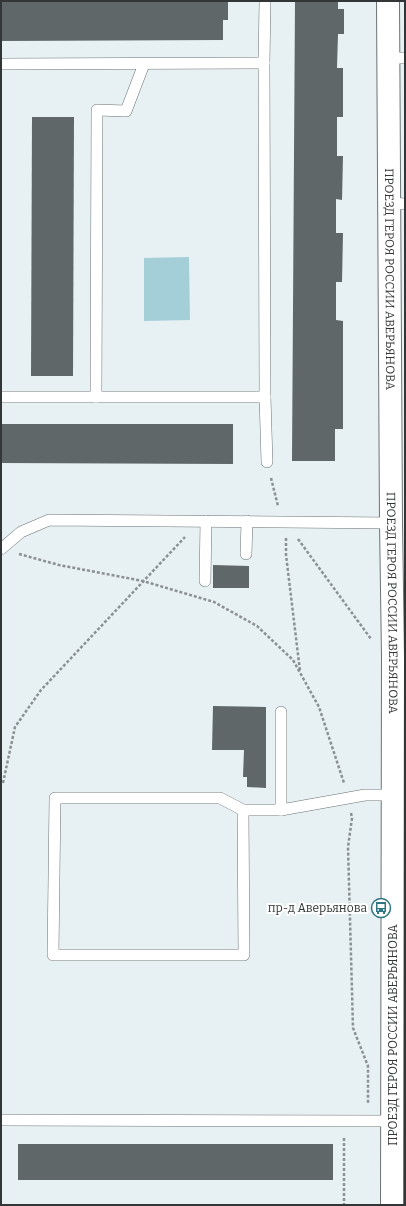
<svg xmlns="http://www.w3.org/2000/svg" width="406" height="1206" font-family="Bitter,serif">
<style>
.green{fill:#a4cfd9}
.building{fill:#5f6768}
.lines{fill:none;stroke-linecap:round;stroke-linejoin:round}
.service-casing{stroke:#6b7375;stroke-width:12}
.minor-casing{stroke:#6b7375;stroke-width:24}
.path{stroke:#8b9193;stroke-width:2.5;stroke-dasharray:3 2;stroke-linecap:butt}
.service{stroke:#fff;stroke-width:11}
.minor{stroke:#fff;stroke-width:22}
.labels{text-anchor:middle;stroke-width:4;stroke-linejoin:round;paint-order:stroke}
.street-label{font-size:12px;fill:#323637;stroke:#fff}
.poi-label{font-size:12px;fill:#323637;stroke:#fff;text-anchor:end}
</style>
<rect width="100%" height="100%" fill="#e7f0f2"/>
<polygon class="green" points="189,257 190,320 144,321 144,258"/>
<g class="building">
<polygon points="1,1 228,1 228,20 223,20 223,40 1,41"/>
<polygon points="295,1 338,1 338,9 344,9 344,34 338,34 337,68 343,68 343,117 337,117 337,156 343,156 342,200 336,199 336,233 343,233 342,282 336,282 336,320 343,321 343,429 335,429 335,461 292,461"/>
<polygon points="32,117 74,117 73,376 31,376"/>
<polygon points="1,424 233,424 233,464 1,463"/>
<polygon points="213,565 249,566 249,588 213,588"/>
<polygon points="213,706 266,707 266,788 247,787 247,777 243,777 244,750 212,750"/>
<rect x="18" y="1144" width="315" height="36"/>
</g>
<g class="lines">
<defs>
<g id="service">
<polyline points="389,58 405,58"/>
<polyline points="264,63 265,397 267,462"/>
<polyline points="1,64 264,63 265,1"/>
<polyline points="390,203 405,204"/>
<polyline points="1,397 265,397"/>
<polyline points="96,397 97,110 126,111 144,64"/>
<polyline points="1,549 21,532 49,520 391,523"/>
<polyline points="246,554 247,521"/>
<polyline points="205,581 206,521"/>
<polyline points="281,712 281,810"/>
<polyline points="243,810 244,955 53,955 55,798 220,798 243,810 281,810 365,795 393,795"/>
<polyline points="1,1120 393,1121"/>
</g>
<g id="minor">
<path id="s1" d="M 388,1 L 391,523 L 393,657 L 392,1205"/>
</g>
</defs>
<use href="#service" class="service-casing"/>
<use href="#minor" class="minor-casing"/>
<g class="path">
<polyline points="271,478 278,506"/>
<polyline points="286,538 286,555 300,671"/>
<polyline points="298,539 371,639"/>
<polyline points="19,554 59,565 143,581 214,602 257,626 293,660 319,707 344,783"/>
<polyline points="3,783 15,727 41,690 185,537"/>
<polyline points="351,813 352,818 348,847 353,1028 368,1066 368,1104"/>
<polyline points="344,1138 344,1205"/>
</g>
<use href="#service" class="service"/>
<use href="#minor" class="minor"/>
</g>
<defs>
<symbol id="bus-ring" viewBox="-11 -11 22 22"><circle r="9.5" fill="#fff" stroke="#2f7583" stroke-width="1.5"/><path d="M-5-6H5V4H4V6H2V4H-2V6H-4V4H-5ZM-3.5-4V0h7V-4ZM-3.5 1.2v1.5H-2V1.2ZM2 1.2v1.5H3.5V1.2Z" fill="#2f7583"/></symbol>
</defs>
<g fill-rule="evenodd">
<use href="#bus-ring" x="370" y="897" width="22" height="22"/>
</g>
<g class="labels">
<g class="street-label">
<text dy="4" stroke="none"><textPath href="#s1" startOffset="278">ПРОЕЗД ГЕРОЯ РОССИИ АВЕРЬЯНОВА</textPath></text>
<text dy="4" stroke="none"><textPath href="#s1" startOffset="602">ПРОЕЗД ГЕРОЯ РОССИИ АВЕРЬЯНОВА</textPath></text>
<text transform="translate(393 1035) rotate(-90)" y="4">ПРОЕЗД ГЕРОЯ РОССИИ АВЕРЬЯНОВА</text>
</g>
<g class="poi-label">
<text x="367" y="912">пр-д Аверьянова</text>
</g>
</g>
<rect width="406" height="1206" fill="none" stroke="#323637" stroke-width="4"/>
</svg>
